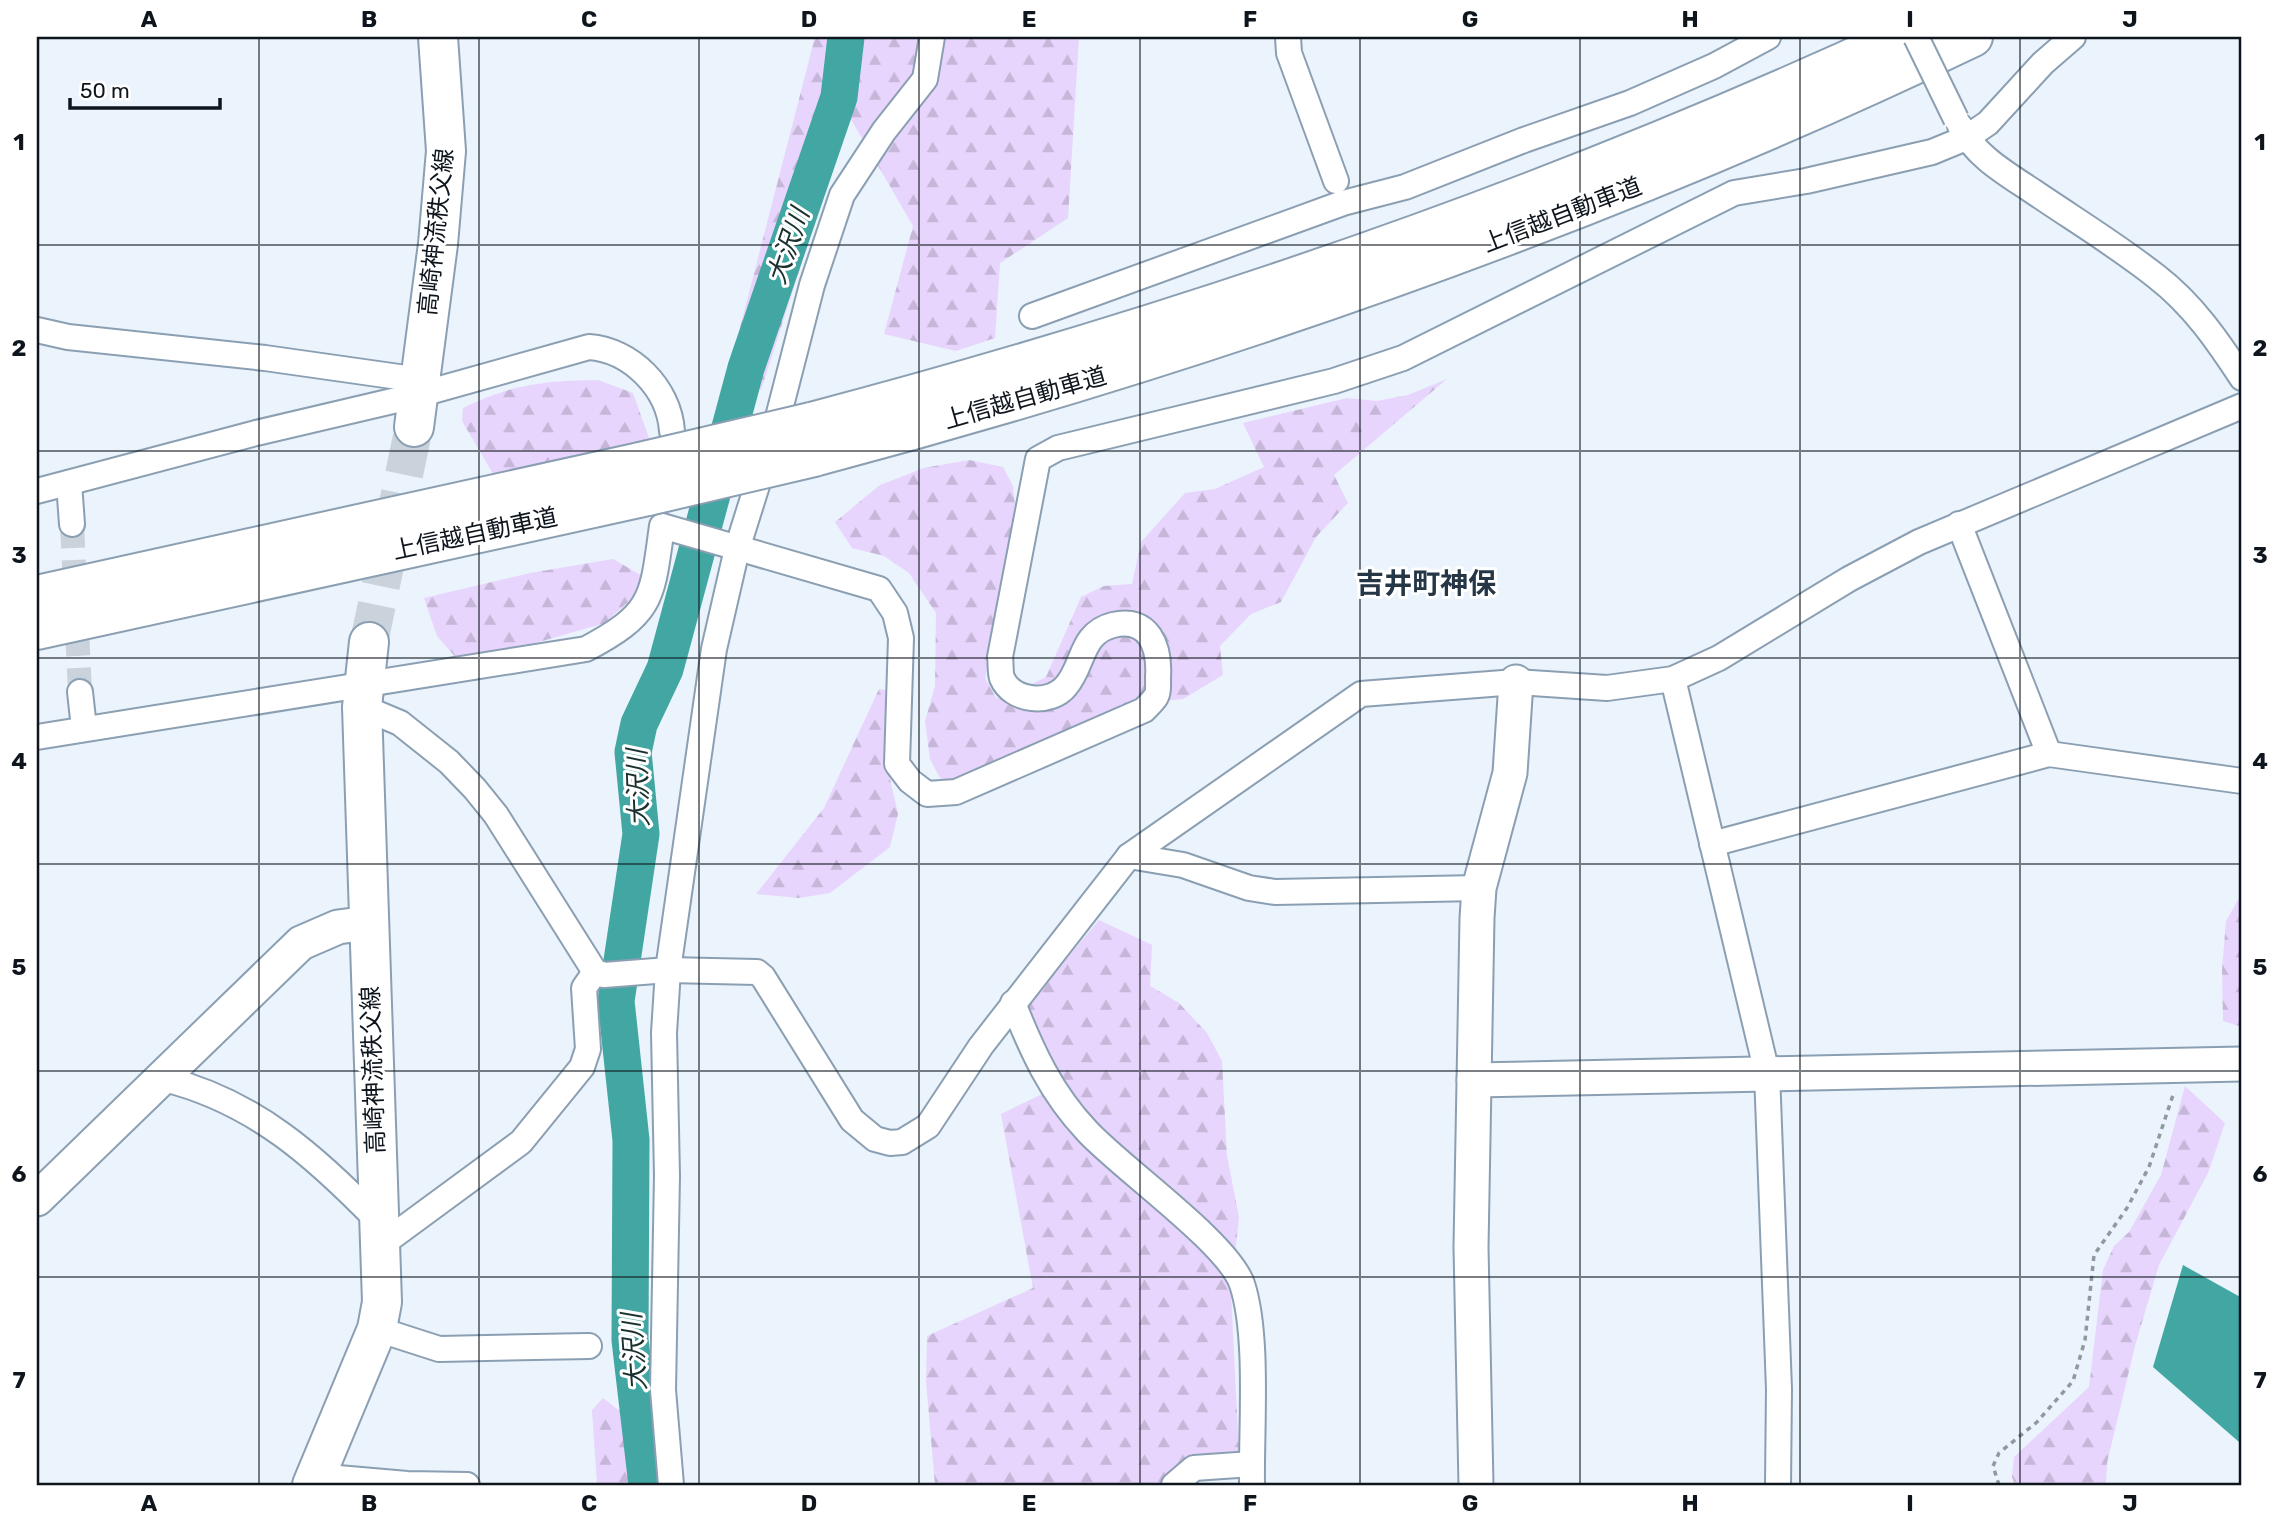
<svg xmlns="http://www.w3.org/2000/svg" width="2279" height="1522" font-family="Rubik,'Noto Sans JP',sans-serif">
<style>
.forest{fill:url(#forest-firs)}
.water{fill:#42a7a2}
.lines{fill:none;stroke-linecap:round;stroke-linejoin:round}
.river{stroke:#42a7a2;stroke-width:37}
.street-tunnel{stroke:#cad2db;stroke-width:24;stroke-dasharray:24 12;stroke-linecap:butt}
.primary-tunnel{stroke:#cad2db;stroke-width:38;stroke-dasharray:38 19;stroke-linecap:butt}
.street-casing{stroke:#8b9fb3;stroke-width:28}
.secondary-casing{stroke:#8b9fb3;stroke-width:37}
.primary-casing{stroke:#8b9fb3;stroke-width:42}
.highway-casing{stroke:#8b9fb3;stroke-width:42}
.path{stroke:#9098a0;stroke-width:3.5;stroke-dasharray:5 5;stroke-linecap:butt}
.street{stroke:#fff;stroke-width:24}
.secondary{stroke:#fff;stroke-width:33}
.primary{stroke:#fff;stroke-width:38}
.highway{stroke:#fff;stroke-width:38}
.street-bridge-casing{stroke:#8b9fb3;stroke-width:28;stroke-linecap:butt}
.highway-bridge-casing{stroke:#8b9fb3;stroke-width:42;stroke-linecap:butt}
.street-bridge{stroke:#fff;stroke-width:24}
.highway-bridge{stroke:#fff;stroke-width:38}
.grid{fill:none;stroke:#0e151d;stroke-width:2;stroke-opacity:0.55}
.labels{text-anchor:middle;stroke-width:6;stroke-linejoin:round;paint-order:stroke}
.street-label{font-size:24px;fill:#0e151d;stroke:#fff}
.water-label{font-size:26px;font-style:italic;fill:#19302f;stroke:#fff}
.quarter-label{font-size:28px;font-weight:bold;fill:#253646;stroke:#fff}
.neatline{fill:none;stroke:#0e151d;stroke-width:2.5}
.grid-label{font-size:23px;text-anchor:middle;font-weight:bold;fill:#0e151d}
</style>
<defs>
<pattern id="forest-firs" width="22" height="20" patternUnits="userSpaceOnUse" patternTransform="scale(1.75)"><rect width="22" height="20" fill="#e8d5fd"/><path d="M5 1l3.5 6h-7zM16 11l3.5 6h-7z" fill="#c6b6d8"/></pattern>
</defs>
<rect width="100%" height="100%" fill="#ebf3fc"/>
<g class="forest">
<polygon points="815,37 1079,37 1068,218 1000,263 995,338 956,351 884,334 913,226 849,116 761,390 726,382"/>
<polygon points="1447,379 1334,475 1348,503 1316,537 1281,602 1251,614 1220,646 1223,675 1183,699 1137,703 959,784 940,778 930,759 925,721 935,686 936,613 909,573 884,556 852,548 835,522 880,485 924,468 969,460 1003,467 1013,486 1015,504 1010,560 985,678 996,698 1006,697 1046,677 1081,597 1104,586 1132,584 1141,542 1185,493 1215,489 1264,467 1243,423 1347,398 1377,401 1408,395"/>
<path d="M 598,380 L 633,393 L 649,438 L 626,452 L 495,477 L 462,421 L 463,408 C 513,384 543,381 598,380 Z"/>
<polygon points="613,559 651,581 605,623 525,646 458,660 437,636 424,598 530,573"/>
<polygon points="879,689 892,691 889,774 898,814 890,847 830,893 799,898 756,894 824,808"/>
<polygon points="2242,893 2242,1027 2223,1021 2222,969 2226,921"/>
<polygon points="1099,920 1152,945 1150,986 1179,1003 1207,1033 1222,1061 1227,1156 1239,1217 1231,1292 1239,1453 1181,1462 1166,1485 935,1485 926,1381 927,1336 1033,1288 1001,1114 1042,1094 1056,1082 1025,1008"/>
<polygon points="2185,1086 2225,1123 2208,1173 2159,1265 2135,1346 2107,1463 2106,1485 2015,1485 2012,1477 2014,1457 2089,1387 2103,1270 2114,1246 2129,1232 2161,1175"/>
<polygon points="603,1398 621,1412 634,1485 597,1485 592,1410"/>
</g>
<polygon class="water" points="2183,1265 2242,1298 2242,1438 2239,1442 2153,1367"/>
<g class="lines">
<polyline class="river" points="647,1485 630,1340 631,1140 616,1001 641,834 633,752 639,724 665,669 746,368 839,97 846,37"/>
<polyline class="street-tunnel" points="72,524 80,692"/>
<polyline class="primary-tunnel" points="369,642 414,427"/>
<defs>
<g id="street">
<polyline points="1288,37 1289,53 1336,181"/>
<path d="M 1960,126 C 1975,156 2007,174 2034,192 C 2075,220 2118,246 2157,277 C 2193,305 2217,340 2242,378"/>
<polyline points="1032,316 1343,203 1405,187 1524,140 1630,103 1714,66 1768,37"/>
<polyline points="37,330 68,337 265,358 420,380"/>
<polyline points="69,483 72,524"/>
<path d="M 37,491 L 256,433 L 418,395 L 589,347 C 631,350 669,388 672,431"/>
<polyline points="1959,524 2049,754"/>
<polyline points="1673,679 1767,1073 1779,1389 1778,1485"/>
<polyline points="80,692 84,728"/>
<polyline points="362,707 400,723 449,762 475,789 496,815 595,972 604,975 668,970 757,972 763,977 852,1120 875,1139 890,1143 902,1142 928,1126 981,1046 1129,856 1361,694 1516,682 1607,688 1673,679 1719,658 1849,579 1919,542 2242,406"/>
<path d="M 37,737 L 586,649 C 654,613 652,598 662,526 L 879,589 L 895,613 L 901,638 L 897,764 L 910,781 L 927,794 L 956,792 L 1144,710 C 1148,706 1152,702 1155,698 C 1159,693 1158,684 1158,677 C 1160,647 1149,616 1113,625 C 1080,633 1084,666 1066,686 C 1051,705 1012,702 1002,678 C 1000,672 1001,663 1000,657 L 1038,459 L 1058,448 L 1334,381 L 1403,358 L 1734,193 L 1806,181 L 1932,152 L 1966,138 L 1988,123 L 2043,63 L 2073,37"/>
<polyline points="1712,844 2049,754 2242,781"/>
<polyline points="1129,856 1183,865 1249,888 1275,892 1479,888"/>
<path d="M 1013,1003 C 1032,1051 1051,1093 1087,1131 C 1121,1168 1228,1243 1242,1284 C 1259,1335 1251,1429 1252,1485"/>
<path d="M 164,1079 C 254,1101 316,1157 379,1222"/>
<polyline points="381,1245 521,1142 582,1067 588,1049 584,988 595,972"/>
<polyline points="377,1329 439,1349 589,1346"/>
<polyline points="315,1476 407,1484 467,1485"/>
<polyline points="671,1485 663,1390 667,1176 664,1033 668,970 714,649 737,549 776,425 812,285 842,195 884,131 925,79 932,37"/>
<polyline points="1174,1485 1194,1468 1252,1464"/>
</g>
<g id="secondary">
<polyline points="1474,1080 2242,1064"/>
<polyline points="37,1199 301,943 338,927 368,923"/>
<polyline points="1476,1485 1471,1247 1477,918 1479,888 1510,773 1516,682"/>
</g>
<g id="primary">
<polyline points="414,427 438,244 446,151 438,37"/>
<polyline points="312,1485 377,1329 382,1302 362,707 369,642"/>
</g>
<g id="highway">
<path d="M 811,422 C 1183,324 1548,199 1898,37"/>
<path d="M 814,457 C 1213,351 1601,215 1973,37"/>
<polyline points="37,595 640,462"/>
<polyline points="37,630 648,496"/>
</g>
</defs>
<use href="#street" class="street-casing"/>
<use href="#secondary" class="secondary-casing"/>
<use href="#primary" class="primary-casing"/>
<use href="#highway" class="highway-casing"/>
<polyline class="path" points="1999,1485 1993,1466 1999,1453 2037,1422 2073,1381 2085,1340 2094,1255 2127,1208 2149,1167 2174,1092"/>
<use href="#street" class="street"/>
<use href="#secondary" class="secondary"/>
<use href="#primary" class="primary"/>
<use href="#highway" class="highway"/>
<defs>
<polyline id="street-bridge" points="1916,37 1956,119"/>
<g id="highway-bridge">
<polyline points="640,462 811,422"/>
<polyline points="648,496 814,457"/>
</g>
</defs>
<use href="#street-bridge" class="street-bridge-casing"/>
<use href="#highway-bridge" class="highway-bridge-casing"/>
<use href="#street-bridge" class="street-bridge"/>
<use href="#highway-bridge" class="highway-bridge"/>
</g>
<path class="grid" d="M 259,37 L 259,1485M 479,37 L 479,1485M 699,37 L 699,1485M 919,37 L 919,1485M 1140,37 L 1140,1485M 1360,37 L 1360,1485M 1580,37 L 1580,1485M 1800,37 L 1800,1485M 2020,37 L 2020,1485M 37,245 L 2242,245M 37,451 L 2242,451M 37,658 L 2242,658M 37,864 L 2242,864M 37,1071 L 2242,1071M 37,1277 L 2242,1277"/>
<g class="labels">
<g class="street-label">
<text transform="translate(1562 215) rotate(-21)" y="8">上信越自動車道</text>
<text transform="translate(436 232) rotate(-84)" y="8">高崎神流秩父線</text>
<text transform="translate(1025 398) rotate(-16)" y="8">上信越自動車道</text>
<text transform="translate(475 534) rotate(-12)" y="8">上信越自動車道</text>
<text transform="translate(373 1070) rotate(-92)" y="8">高崎神流秩父線</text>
</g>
<g class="water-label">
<text transform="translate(788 246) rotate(-71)" y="9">大沢川</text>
<text transform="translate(638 788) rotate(-92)" y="9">大沢川</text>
<text transform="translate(634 1352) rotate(-94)" y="9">大沢川</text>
</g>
<g class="quarter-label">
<text x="1426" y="593">吉井町神保</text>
</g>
</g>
<rect width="2279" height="1522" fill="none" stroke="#ffffff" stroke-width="77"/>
<path d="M70 98v10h150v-10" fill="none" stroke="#0e151d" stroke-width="3.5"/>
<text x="80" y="98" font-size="21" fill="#0e151d" stroke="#ffffff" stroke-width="5" paint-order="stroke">50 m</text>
<rect x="38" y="38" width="2202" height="1446" class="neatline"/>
<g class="grid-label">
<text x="149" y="27">A</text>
<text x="369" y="27">B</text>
<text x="589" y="27">C</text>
<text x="809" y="27">D</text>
<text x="1029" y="27">E</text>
<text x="1250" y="27">F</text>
<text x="1470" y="27">G</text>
<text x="1690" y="27">H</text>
<text x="1910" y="27">I</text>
<text x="2130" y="27">J</text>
<text x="19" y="150">1</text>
<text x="2260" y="150">1</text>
<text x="19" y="356">2</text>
<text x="2260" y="356">2</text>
<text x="19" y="563">3</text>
<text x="2260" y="563">3</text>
<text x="19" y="769">4</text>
<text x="2260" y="769">4</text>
<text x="19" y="975">5</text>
<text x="2260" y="975">5</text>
<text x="19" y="1182">6</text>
<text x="2260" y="1182">6</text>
<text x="19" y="1388">7</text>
<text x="2260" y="1388">7</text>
<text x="149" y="1511">A</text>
<text x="369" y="1511">B</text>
<text x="589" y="1511">C</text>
<text x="809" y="1511">D</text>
<text x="1029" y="1511">E</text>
<text x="1250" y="1511">F</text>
<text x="1470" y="1511">G</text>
<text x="1690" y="1511">H</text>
<text x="1910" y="1511">I</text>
<text x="2130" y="1511">J</text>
</g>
</svg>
